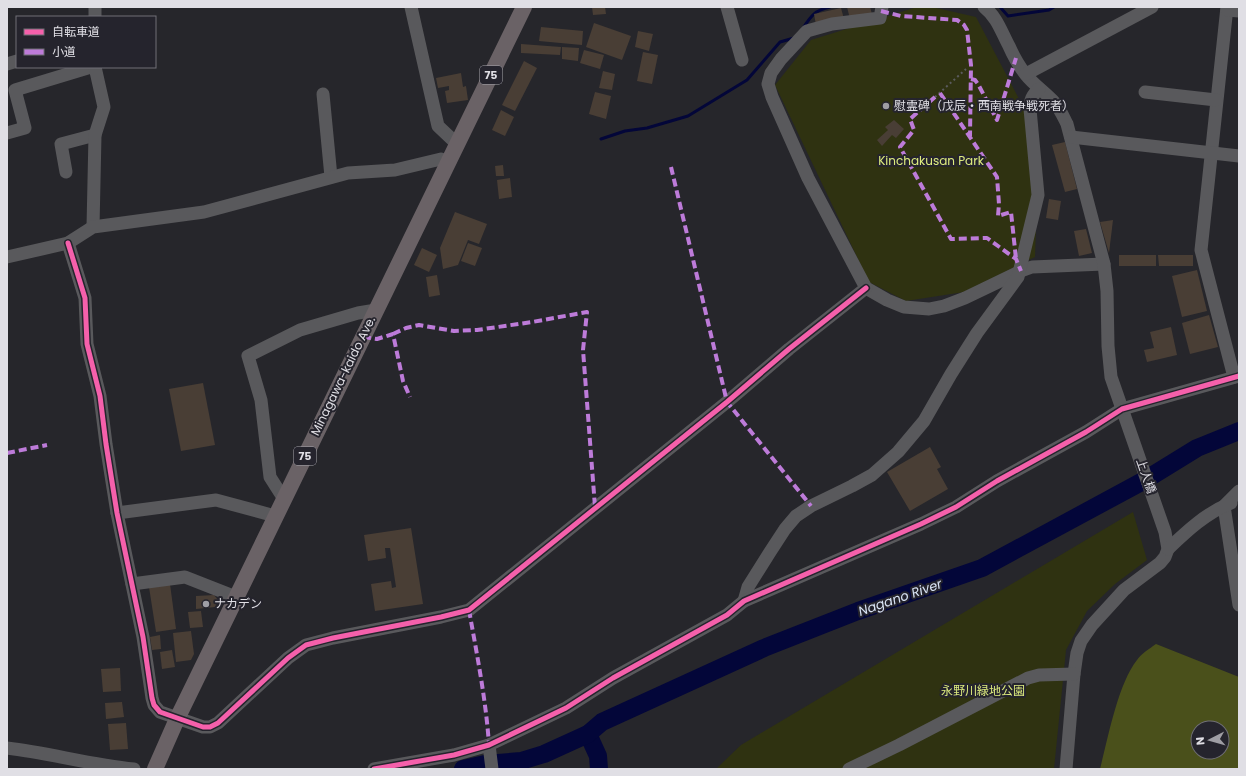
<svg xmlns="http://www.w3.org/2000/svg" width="1246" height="776" font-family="Poppins,'Noto Sans JP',sans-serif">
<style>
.green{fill:#2f3211}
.forest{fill:#4a501b;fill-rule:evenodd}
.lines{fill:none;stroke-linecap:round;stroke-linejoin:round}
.stream{stroke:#030639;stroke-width:3}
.river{stroke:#030639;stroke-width:18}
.building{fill:#493e35}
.path{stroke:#5b5b5e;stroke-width:2;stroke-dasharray:2 3;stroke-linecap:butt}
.minor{stroke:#59595c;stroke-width:13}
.major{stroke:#6a6266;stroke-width:16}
.quiet{stroke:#bd7bd9;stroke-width:4;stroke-dasharray:8 4;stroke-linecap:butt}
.cycleway-casing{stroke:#25242d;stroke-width:8}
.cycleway{stroke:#f560ab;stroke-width:5}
.poi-dot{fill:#9f9ea4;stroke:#25242d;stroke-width:1.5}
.labels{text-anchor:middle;stroke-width:4;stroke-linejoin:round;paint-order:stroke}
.shield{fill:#25242d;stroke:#a8a7ae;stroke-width:1}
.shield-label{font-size:11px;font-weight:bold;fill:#e0dfe5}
.poi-label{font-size:12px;fill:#e0dfe5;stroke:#25242d;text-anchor:start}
.park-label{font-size:12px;fill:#ddeb7e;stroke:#25242d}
.street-label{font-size:12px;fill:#e0dfe5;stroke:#25242d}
.water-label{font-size:13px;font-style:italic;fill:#d9e3f5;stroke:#25242d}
</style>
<rect width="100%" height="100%" fill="#26262b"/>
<g class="green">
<polygon points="917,7 932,7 976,17 1039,137 1035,257 964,292 906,301 869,282 775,85 811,40"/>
<polygon points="1133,512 1147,560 1115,584 1087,611 1066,650 1054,769 716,769 741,745"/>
</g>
<path class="forest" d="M 1156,644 L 1239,677 L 1239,769 L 1100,769 C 1108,738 1118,684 1137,660 C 1142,653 1149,649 1156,644 ZM 1198,728 L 1222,728 L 1222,752 L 1198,752 Z"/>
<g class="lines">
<g class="stream">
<polyline points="1000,7 1008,16 1049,10 1054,7"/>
<path d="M 803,28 C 811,16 815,10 830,7"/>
<polyline points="601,139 625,131 647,128 688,116 747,80 780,42 794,38"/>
</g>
<g class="river">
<polyline points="588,734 598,756 599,769"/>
<polyline points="463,769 485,764 521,761 544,754 588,734 602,722 764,648 858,611 982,568 1145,480 1197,448 1239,431"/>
</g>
</g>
<g class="building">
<polygon points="592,7 605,7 606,14 593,15"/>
<polygon points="847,7 870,7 872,14 850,19"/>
<polygon points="841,8 844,19 816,25 814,14"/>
<polygon points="594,23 631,36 622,60 586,47"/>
<polygon points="541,27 583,31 582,45 539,41"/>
<polygon points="638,31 653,34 649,51 635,47"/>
<polygon points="521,44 561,47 560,55 521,53"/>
<polygon points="562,47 579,48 578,61 562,59"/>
<polygon points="584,50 604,55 600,69 580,63"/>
<polygon points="643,52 658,55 652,84 637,81"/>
<polygon points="524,61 537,68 515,111 502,105"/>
<polygon points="603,71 615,74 612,90 599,88"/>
<polygon points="461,73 463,87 466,86 468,100 447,103 445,91 449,90 449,86 438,88 436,78"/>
<polygon points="595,92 611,96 606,119 589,114"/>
<polygon points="501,110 514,117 505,136 492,130"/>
<polygon points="894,120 904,129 896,138 892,135 882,146 877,140 888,130 885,127"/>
<polygon points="1065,142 1077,189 1065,192 1052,145"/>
<polygon points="503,165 504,176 496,176 495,166"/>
<polygon points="510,178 512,197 499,199 497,180"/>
<polygon points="1049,199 1061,201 1058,220 1046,218"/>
<polygon points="455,212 487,224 479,244 468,240 458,265 443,269 440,248"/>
<polygon points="1113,220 1109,253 1100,222"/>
<polygon points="1086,229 1092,253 1079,256 1074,231"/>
<polygon points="468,243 482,248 475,266 461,261"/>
<polygon points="422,248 437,255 429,272 414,265"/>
<rect x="1119" y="255" width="37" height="11"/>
<polygon points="1158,255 1193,255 1193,266 1159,266"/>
<polygon points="1197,270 1207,311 1182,317 1172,276"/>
<polygon points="437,275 440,295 429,297 426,277"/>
<polygon points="1209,315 1218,347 1190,354 1182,323"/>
<polygon points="1171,327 1177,355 1147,362 1144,350 1154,348 1150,332"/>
<polygon points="203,383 215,445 181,451 169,389"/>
<polygon points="930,447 941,467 937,469 948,489 910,511 887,472"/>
<polygon points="411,528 423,604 375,611 371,584 391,581 392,588 396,587 390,548 385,548 386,558 368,561 364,535"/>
<polygon points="170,584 176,629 156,632 149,587"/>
<polygon points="214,595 218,600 215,607 196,609 196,596"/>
<polygon points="201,611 203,627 190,628 188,612"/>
<polygon points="191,631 194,654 191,660 176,662 173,633"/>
<polygon points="160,635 161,649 152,650 150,637"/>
<polygon points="172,650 175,667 162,669 160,652"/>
<polygon points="120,668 121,691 103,692 101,669"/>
<polygon points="122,702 124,717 106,719 105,703"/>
<polygon points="126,723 128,749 110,750 108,724"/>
</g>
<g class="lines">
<polyline class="path" points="935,97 966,69"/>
<g class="minor">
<polyline points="411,7 438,126 457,144"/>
<polyline points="727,7 742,60"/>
<polyline points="882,7 880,18 832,24 807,31 781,59 771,73 768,84 772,97 808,178 866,288 887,300 904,307 929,309 944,306 965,298 1021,271 1032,267 1104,264"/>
<path d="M 984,7 C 997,17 1001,31 1009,46 C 1013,55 1019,66 1026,75 C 1034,85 1046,93 1055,103 C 1060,109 1063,116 1067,124 L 1104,264 L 1107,291 L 1108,346 L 1111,377 L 1165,532 L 1168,549 L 1165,557 L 1160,563 L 1124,590 L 1092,625 L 1081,641 L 1077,653 L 1074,674 L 1066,769"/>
<polyline points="1227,7 1201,250 1234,377"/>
<polyline points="1227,10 1239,11"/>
<polyline points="95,17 95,7"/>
<polyline points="7,64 17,61"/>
<polyline points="1026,74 1152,7"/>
<polyline points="1145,92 1216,100"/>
<polyline points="323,94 331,177"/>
<polyline points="7,133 25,128 15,90 91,67"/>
<polyline points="1071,137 1239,156"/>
<polyline points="66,172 61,144 95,135"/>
<polyline points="93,227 95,135 104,107 95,67"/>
<polyline points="68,243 85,298 87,344 100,396 106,444 117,513 143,637 152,698 154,705 160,712 203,727 210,727 218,723 288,658 306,645 333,638 441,617 469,610 727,402 789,349 866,288"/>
<polyline points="7,257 68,243 93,227 204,212 348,173 395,170 441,159 448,163"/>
<polyline points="1239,491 1224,506 1239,605"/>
<polyline points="284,499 270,477 261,400 248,356 300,330 358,313 376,310"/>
<polyline points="117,513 216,500 275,516"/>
<path d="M 1168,549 C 1187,531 1206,513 1231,503"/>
<polyline points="132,584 185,577 236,597"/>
<path d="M 744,601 L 748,587 L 770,552 L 785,529 L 796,516 L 811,506 L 852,486 L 872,475 L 898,452 L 924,421 L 951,374 L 977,333 L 1018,277 L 1038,195 L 1030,109 C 1030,100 1032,95 1039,89"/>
<polyline points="489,745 492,769"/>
<path d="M 7,748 C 50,753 91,765 134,769"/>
<polyline points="374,769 454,755 489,745 566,708 613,678 727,615 744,601 921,524 956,507 997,481 1086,432 1122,409 1239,376"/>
<polyline points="849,769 899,745 1028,678 1039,675 1074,674"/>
</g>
<polyline class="major" points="155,769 177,719 524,7"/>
<g class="quiet">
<polyline points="881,11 901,16 957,20 964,25 967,30 971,65 970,136"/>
<polyline points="971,79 975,80 978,84 997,120 1016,58"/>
<polyline points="940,93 997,177 999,204 998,216 1011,212 1016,259"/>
<polyline points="935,97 910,119 914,130 900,147 951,239 987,238 1016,259 1021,271"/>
<polyline points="671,167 727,402 811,506"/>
<polyline points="393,334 406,328 419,325 454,331 477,330 532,322 587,312 583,350 595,507"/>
<polyline points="363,337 377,339 393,334 403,381 410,397"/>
<polyline points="7,453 47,445"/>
<path d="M 469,610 C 477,655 486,700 489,745"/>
</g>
<defs>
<g id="cycleway">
<polyline points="68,243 85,298 87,344 100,396 106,444 117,513 143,637 152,698 154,705 160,712 203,727 210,727 218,723 288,658 306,645 333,638 441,617 469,610 727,402 789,349 866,288"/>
<polyline points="374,769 454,755 489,745 566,708 613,678 727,615 744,601 921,524 956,507 997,481 1086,432 1122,409 1239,376"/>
</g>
</defs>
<use href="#cycleway" class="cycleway-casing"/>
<use href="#cycleway" class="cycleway"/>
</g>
<g class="poi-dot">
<circle cx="886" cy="106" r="4"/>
<circle cx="206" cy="604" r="4"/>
</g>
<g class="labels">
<g class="shield">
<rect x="480" y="66" width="22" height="18" rx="3"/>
<rect x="294" y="447" width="22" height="18" rx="3"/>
</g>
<g class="shield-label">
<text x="491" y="79">75</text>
<text x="305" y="460">75</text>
</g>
<g class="poi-label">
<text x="894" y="110">慰霊碑（戊辰・西南戦争戦死者）</text>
<text x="214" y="608">ナカデン</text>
</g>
<g class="park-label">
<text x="931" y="165">Kinchakusan Park</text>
<text x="983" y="695">永野川緑地公園</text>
</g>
<g class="street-label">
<text transform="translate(343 376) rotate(-64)" y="4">Minagawa-kaido Ave.</text>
<text transform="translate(1146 476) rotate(71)" y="4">上人橋</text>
</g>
<g class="water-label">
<text transform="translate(900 597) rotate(-19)" y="5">Nagano River</text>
</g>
</g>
<rect width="1246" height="776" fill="none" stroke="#e0dfe5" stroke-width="16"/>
<rect x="16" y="16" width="140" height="52" fill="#25242d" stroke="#706f77"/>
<rect x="24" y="29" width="20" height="6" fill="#f560ab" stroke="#706f77"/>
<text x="52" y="36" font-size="12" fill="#e0dfe5">自転車道</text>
<rect x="24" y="49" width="20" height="6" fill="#bd7bd9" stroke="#706f77"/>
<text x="52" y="56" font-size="12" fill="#e0dfe5">小道</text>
<g transform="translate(1210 740) rotate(264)"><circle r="19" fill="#25242d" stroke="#706f77"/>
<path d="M0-3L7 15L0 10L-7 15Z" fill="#9f9ea4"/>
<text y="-6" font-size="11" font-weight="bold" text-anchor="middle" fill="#e0dfe5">N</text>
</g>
</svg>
